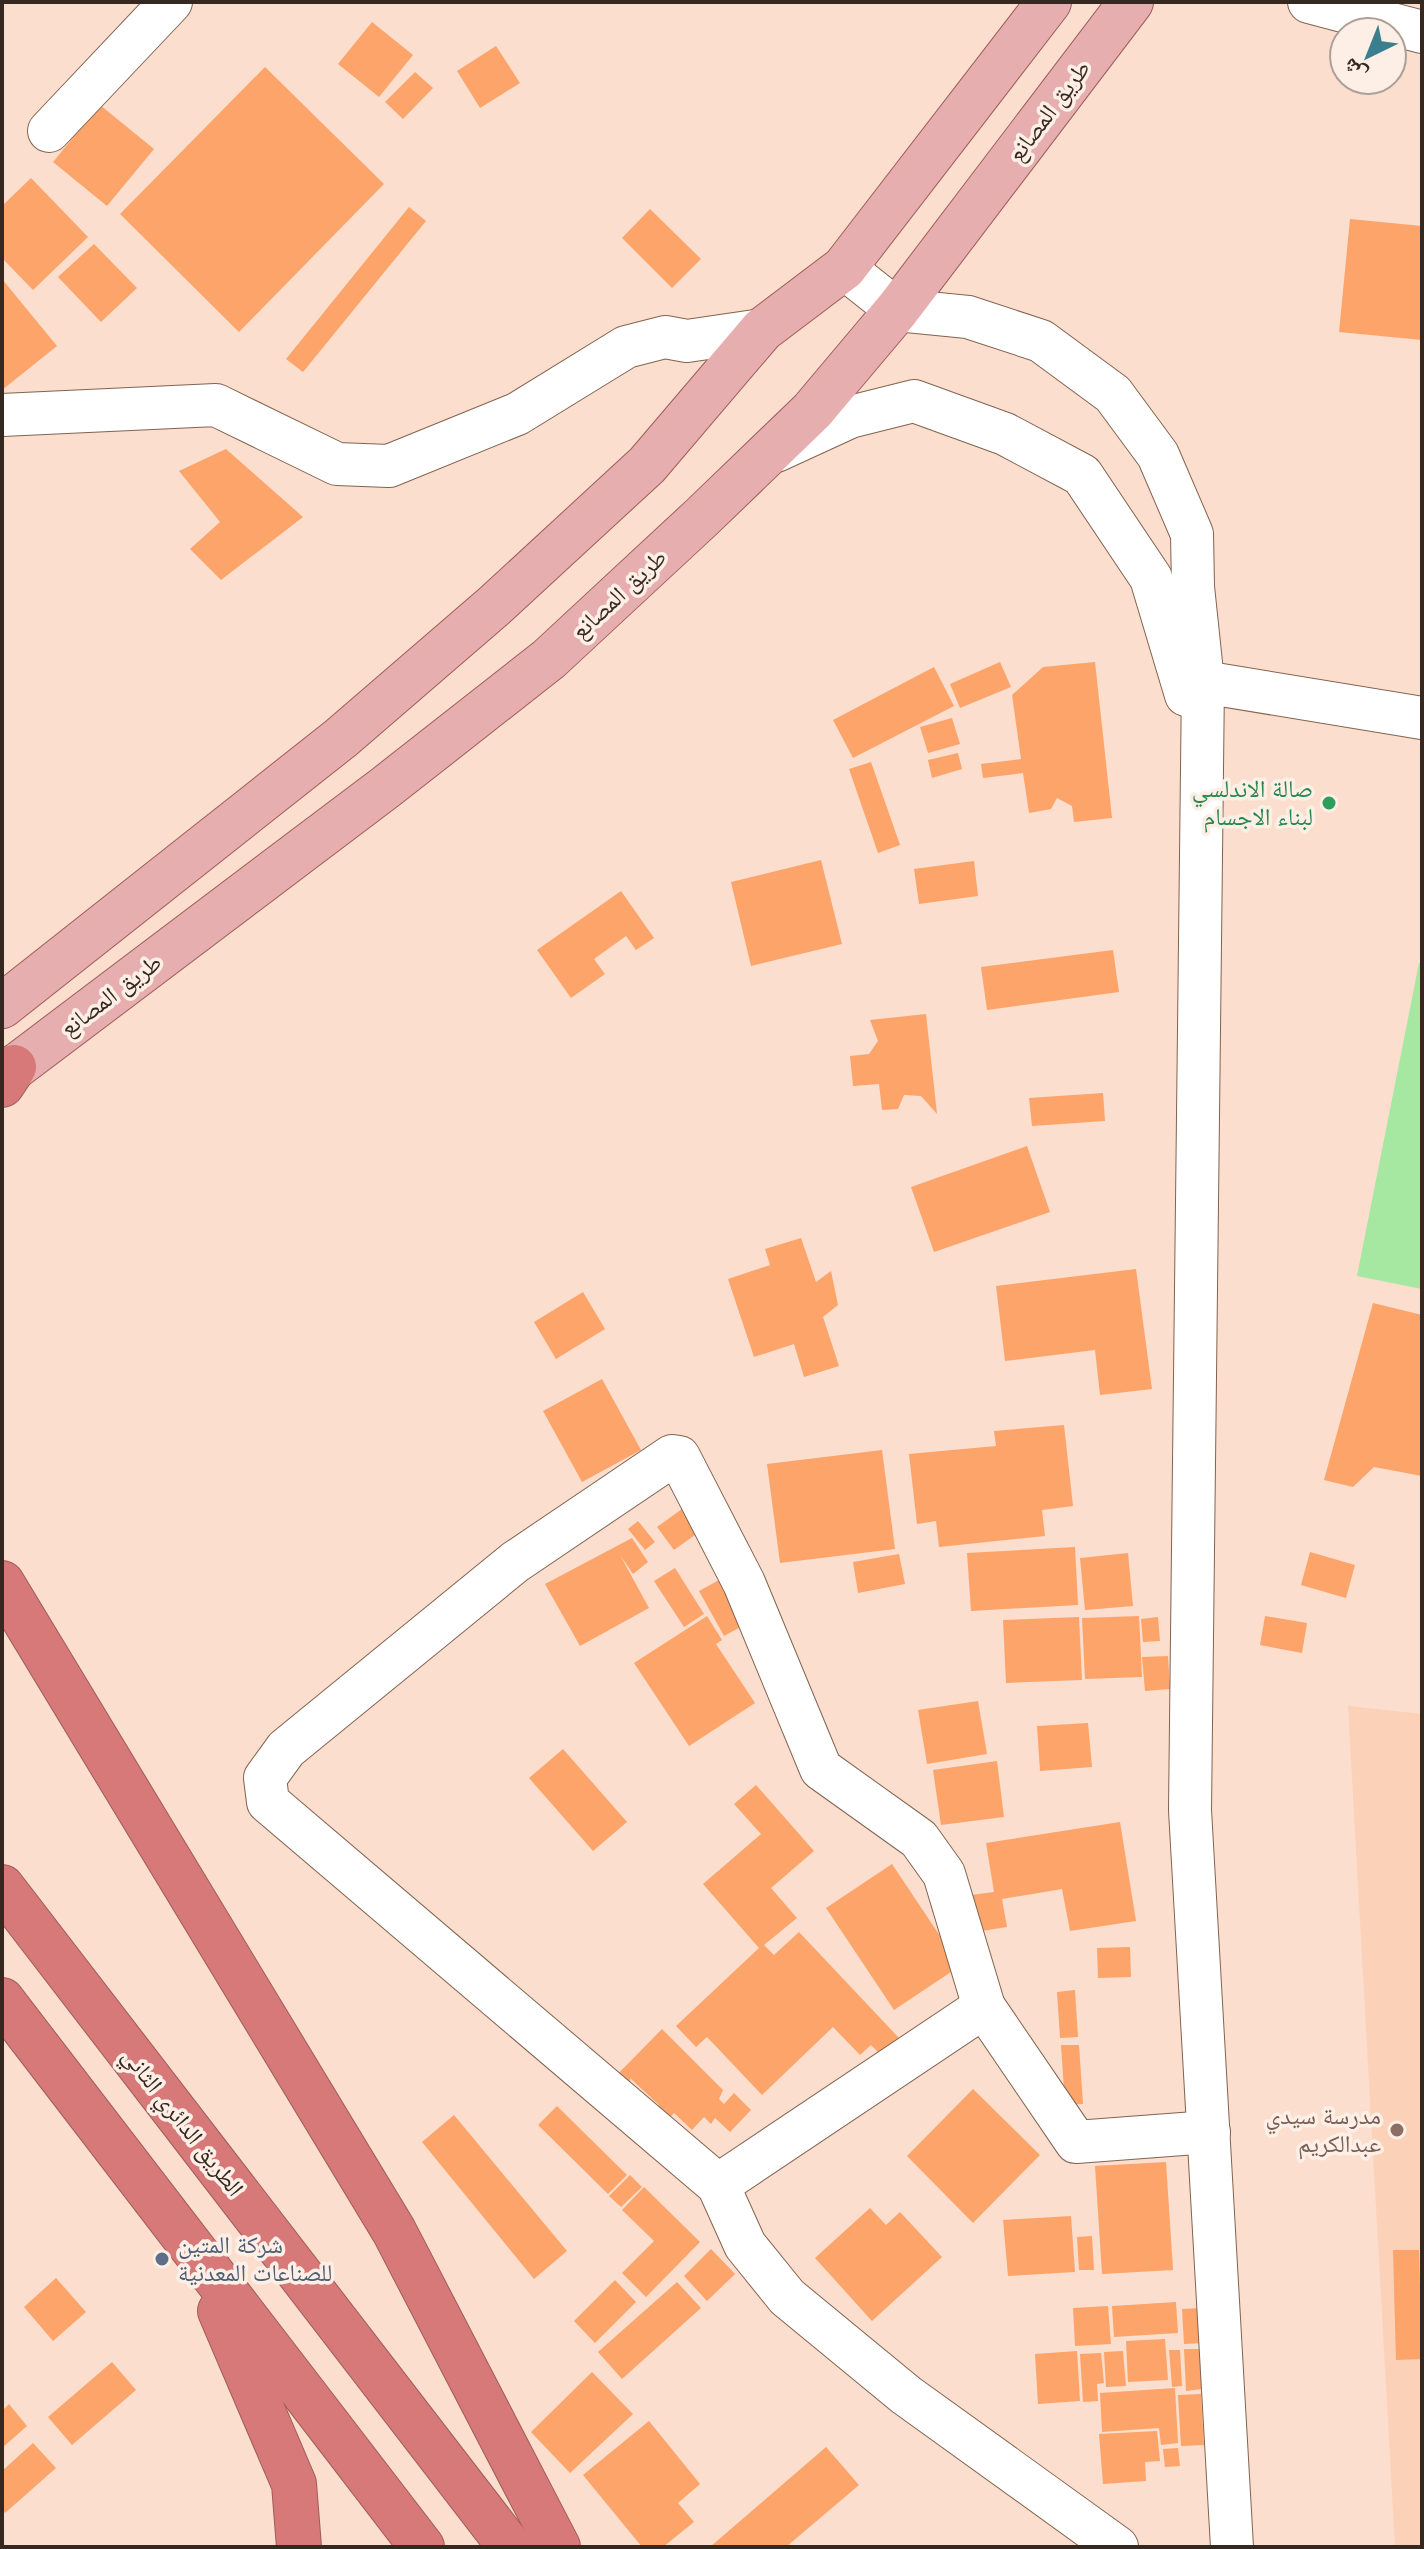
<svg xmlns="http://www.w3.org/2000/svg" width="1424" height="2549" font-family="Inter,'Noto Naskh Arabic',sans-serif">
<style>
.built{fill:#fbd1b7}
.grass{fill:#a6e7a1}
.building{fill:#fca46a}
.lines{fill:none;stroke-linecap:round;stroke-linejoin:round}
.street-casing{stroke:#826350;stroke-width:44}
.primary-casing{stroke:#9e5c5a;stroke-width:46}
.highway-casing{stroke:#9e5c5a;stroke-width:46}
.street{stroke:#fff;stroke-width:42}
.primary{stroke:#e7aeaf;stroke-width:44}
.highway{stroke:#d77879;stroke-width:44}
.leisure-dot{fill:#2e9e5b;stroke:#fdefe6;stroke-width:3}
.education-dot{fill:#8d6e63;stroke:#fdefe6;stroke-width:3}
.service-dot{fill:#5c6f8a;stroke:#fdefe6;stroke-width:3}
.labels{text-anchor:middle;stroke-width:7;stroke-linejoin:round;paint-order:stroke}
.street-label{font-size:24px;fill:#352820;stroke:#fdefe6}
.leisure-label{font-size:24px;fill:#27864d;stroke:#fdefe6;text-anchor:end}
.education-label{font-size:24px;fill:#785e54;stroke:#fdefe6;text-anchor:end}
.service-label{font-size:24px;fill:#4e5e75;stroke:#fdefe6;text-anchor:start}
</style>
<rect width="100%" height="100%" fill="#fbdecd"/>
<polygon class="built" points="1348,1706 1422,1714 1422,2547 1395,2547"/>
<polygon class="grass" points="1419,963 1422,963 1422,1289 1357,1276"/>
<g class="building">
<polygon points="372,22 413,55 379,97 338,64"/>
<polygon points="496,46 520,83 480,108 457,71"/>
<polygon points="265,67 384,184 239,332 120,214"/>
<polygon points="415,72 433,88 403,119 385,102"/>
<polygon points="100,105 154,149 107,206 53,162"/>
<polygon points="31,178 88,237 33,290 2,258 2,206"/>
<polygon points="409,207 426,221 303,372 286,359"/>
<polygon points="650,209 701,259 672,288 622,238"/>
<polygon points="1350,219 1422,226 1422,340 1339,332"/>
<polygon points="94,244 137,288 101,322 58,277"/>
<polygon points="2,279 57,346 2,390"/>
<polygon points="226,449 303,517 221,580 190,549 220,522 179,471"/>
<polygon points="1000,662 1011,687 960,708 950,684"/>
<polygon points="1095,662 1112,818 1074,822 1072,806 1057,798 1051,809 1029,813 1023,773 983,778 981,764 1021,759 1012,695 1043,667"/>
<polygon points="934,667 954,706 853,758 833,720"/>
<polygon points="952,718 960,744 928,753 920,727"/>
<polygon points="958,753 962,769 932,778 928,760"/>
<polygon points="871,762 900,845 878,853 849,769"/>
<polygon points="821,860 842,944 751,966 731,882"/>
<polygon points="974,861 978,896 919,904 914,869"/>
<polygon points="621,891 654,938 636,950 626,936 594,959 605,974 571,998 537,950"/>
<polygon points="1113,950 1119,992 987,1010 981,967"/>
<polygon points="926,1014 937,1114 921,1096 904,1095 898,1109 882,1110 879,1084 853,1086 850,1056 869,1054 878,1041 870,1020"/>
<polygon points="1103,1093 1105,1121 1032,1126 1029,1098"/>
<polygon points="1027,1146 1050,1212 934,1252 911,1187"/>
<polygon points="801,1238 816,1282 831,1271 838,1305 823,1317 839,1366 804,1377 794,1344 754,1357 728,1279 770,1265 765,1249"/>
<polygon points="1136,1269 1152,1389 1100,1395 1095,1350 1005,1361 996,1286"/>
<polygon points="583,1292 605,1329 556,1359 534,1322"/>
<polygon points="1373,1303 1422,1315 1422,1476 1374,1467 1353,1487 1324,1480"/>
<polygon points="602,1379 641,1450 582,1482 543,1411"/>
<polygon points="1064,1425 1073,1506 1042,1510 1045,1536 939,1547 936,1521 917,1524 909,1454 996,1446 994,1431"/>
<polygon points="882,1450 895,1549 780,1563 767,1464"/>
<polygon points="682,1509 699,1532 674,1550 657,1527"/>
<polygon points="638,1521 655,1542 645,1550 628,1529"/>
<polygon points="632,1538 648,1562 633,1574 620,1555 649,1608 580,1646 545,1584"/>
<polygon points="1075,1547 1078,1605 971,1611 967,1553"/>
<polygon points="1310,1552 1355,1565 1346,1598 1301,1585"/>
<polygon points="1128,1553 1133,1606 1085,1610 1080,1558"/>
<polygon points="899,1554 905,1584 858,1593 853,1562"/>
<polygon points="675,1568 704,1614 684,1627 654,1581"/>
<polygon points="721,1579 746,1624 724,1636 699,1591"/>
<polygon points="707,1616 722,1640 716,1644 755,1703 689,1746 634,1663"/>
<polygon points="1139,1616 1142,1677 1085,1679 1082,1618"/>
<polygon points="1265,1616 1307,1623 1302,1653 1260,1645"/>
<polygon points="1079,1617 1082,1680 1006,1683 1003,1620"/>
<polygon points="1158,1617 1160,1641 1143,1642 1141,1619"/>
<polygon points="1168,1656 1170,1689 1145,1691 1142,1657"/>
<polygon points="978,1701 987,1754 927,1764 918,1710"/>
<polygon points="1088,1723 1092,1767 1040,1771 1037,1726"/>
<polygon points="563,1749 627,1822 593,1851 529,1778"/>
<polygon points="997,1761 1004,1817 941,1825 933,1770"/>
<polygon points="756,1785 814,1851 771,1888 797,1918 764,1945 774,1955 799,1932 899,2038 881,2055 871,2045 860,2055 833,2027 762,2095 707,2037 696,2047 676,2026 759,1948 703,1884 761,1834 734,1804"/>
<polygon points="1120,1822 1136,1921 1070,1931 1062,1889 1002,1899 1007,1927 969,1933 963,1896 994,1892 986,1843"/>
<polygon points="892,1864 960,1966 894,2010 826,1908"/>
<polygon points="1130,1947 1131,1977 1098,1978 1097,1948"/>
<polygon points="1075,1990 1078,2037 1060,2038 1057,1992"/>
<polygon points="662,2029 723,2090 719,2099 724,2104 734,2093 751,2110 730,2132 715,2118 711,2124 704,2117 692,2130 674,2113 665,2123 653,2111 659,2105 630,2078 631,2089 611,2081"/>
<polygon points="1061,2045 1079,2045 1083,2104 1065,2105"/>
<polygon points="973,2089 1040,2155 973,2223 907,2156"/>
<polygon points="557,2106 627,2175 608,2194 538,2125"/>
<polygon points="454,2115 567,2251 534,2279 422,2142"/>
<polygon points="1166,2162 1173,2270 1102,2274 1095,2166"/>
<polygon points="630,2175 642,2187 621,2207 609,2196"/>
<polygon points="644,2187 700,2242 646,2297 622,2273 654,2241 622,2210"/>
<polygon points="870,2208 886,2225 900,2212 942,2257 872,2321 815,2258"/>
<polygon points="1071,2216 1075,2272 1008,2276 1003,2220"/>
<polygon points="1092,2236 1094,2270 1079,2270 1077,2237"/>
<polygon points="711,2249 735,2274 707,2301 684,2276"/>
<polygon points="1393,2250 1419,2250 1422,2359 1396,2360"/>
<polygon points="56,2278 86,2312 53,2341 24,2307"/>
<polygon points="615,2280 636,2302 595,2343 574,2321"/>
<polygon points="677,2282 701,2308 622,2379 598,2352"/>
<polygon points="1176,2302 1178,2333 1114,2337 1112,2306"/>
<polygon points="1108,2306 1111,2344 1075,2346 1073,2308"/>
<polygon points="1201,2308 1204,2343 1184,2344 1182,2309"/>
<polygon points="1165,2339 1168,2380 1128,2382 1126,2341"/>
<polygon points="1184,2349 1199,2349 1202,2389 1186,2391"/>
<polygon points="1169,2350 1180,2350 1182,2386 1172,2387"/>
<polygon points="1077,2351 1080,2401 1038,2404 1035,2354"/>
<polygon points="1123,2351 1126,2386 1106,2387 1104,2352"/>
<polygon points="1101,2353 1104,2383 1097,2384 1098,2401 1083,2402 1080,2354"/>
<polygon points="112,2362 136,2390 72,2445 48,2417"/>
<polygon points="592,2372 633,2414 570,2473 531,2432"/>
<polygon points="1175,2388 1178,2443 1161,2445 1159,2428 1102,2432 1100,2393"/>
<polygon points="1201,2394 1204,2445 1181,2446 1178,2395"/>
<polygon points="9,2404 27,2426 2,2448 2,2411"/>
<polygon points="649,2421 700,2484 678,2503 694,2522 663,2547 642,2547 583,2475"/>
<polygon points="1157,2431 1160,2461 1145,2462 1146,2481 1103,2484 1099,2434"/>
<polygon points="33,2443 56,2468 5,2513 2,2509 2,2471"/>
<polygon points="826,2447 859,2485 786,2547 710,2547"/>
<polygon points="1178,2448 1180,2466 1165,2467 1163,2449"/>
</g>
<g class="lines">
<defs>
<g id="street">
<polyline points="1309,2 1422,32"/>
<polyline points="49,131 171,2"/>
<polyline points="844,268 897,310 968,317 1041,341 1113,394 1158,455 1192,534 1193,587 1203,682 1190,1810 1232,2547"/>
<polyline points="2,415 216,405 337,464 389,466 517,414 626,347 665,337 687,341 762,330"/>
<polyline points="776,451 850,417 914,401 1005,434 1082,475 1151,578 1186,695"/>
<polyline points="1203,682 1422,718"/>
<polyline points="984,2007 944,1874 919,1839 821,1769 744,1583 679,1457 672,1456 515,1562 286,1749 265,1778 268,1802 718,2185 745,2245 787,2297 906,2395 1117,2547"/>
<polyline points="718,2185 984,2007 1076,2142 1209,2132"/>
</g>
<g id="primary">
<polyline points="2,1006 341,738 494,606 647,465 762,330 844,268 1049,2"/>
<polyline points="2,1077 386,787 549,659 702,517 812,411 897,310 1131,2"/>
</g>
<g id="highway">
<polyline points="2,1085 14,1067"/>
<polyline points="2,1583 394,2231 558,2547"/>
<polyline points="2,1887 510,2547"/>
<polyline points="2,2000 422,2547"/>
<polyline points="220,2311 294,2484 299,2547"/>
</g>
</defs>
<use href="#street" class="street-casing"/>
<use href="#primary" class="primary-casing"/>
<use href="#highway" class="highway-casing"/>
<use href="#street" class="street"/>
<use href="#primary" class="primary"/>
<use href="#highway" class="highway"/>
</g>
<circle class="leisure-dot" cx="1329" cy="803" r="8"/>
<circle class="education-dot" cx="1397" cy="2130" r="8"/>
<circle class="service-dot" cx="162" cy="2259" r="8"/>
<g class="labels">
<g class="street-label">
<text transform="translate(1049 111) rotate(-53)" y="8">طريق المصانع</text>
<text transform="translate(619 594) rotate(-43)" y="8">طريق المصانع</text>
<text transform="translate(111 995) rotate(-37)" y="8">طريق المصانع</text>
<text transform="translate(183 2122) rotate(52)" y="8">الطريق الدائري الثاني</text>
</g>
<g class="leisure-label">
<text x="1313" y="797">صالة الاندلسي<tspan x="1313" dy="28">لبناء الاجسام</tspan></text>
</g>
<g class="education-label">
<text x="1381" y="2124">مدرسة سيدي<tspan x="1381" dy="28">عبدالكريم</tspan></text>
</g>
<g class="service-label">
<text x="178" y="2253">شركة المتين<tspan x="178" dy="28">للصناعات المعدنية</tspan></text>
</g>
</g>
<rect width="1424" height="2549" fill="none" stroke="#352820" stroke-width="8"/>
<g transform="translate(1368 56) rotate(223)"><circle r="38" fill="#fdefe6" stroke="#ad9f97" stroke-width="2"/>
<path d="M0-6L14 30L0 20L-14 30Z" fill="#3b7f8e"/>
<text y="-12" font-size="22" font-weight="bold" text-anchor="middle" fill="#352820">ش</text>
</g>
</svg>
